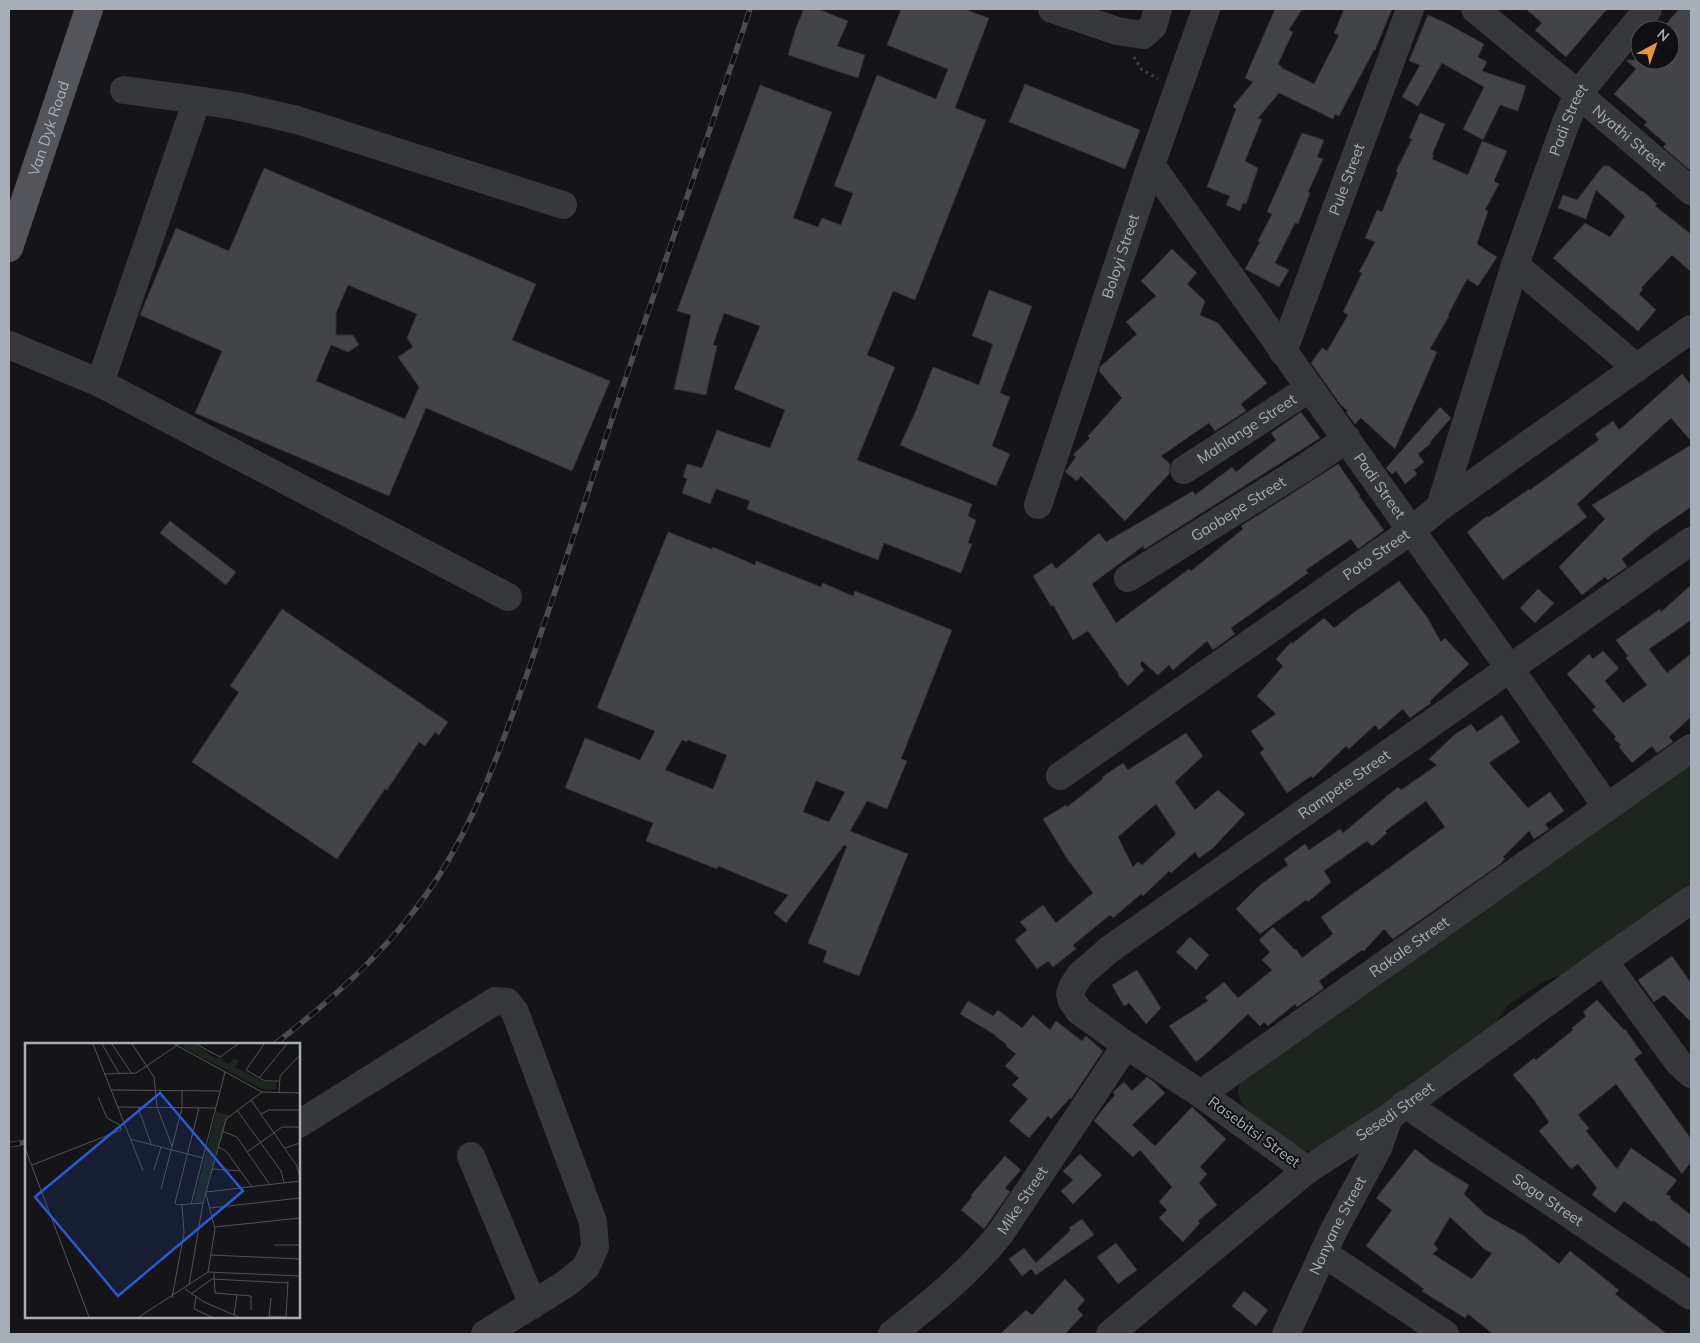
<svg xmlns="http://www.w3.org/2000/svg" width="1700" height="1343" font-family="Mulish,sans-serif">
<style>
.green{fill:#1e251e}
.building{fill:#424447;stroke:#2f3033;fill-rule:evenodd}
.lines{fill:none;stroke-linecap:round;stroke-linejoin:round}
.path{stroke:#3c3f43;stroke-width:3;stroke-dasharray:2.5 4;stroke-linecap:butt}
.minor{stroke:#36383c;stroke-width:28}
.major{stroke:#53555b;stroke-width:28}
.rail-casing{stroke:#4a4c51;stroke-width:5.5}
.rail{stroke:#101012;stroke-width:4;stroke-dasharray:11;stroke-linecap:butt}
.labels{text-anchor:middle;stroke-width:4;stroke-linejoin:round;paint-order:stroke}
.street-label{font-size:15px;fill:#a8aeb6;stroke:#101012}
.inset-road{fill:none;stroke:#505257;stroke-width:1}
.view{fill:#2b58d5;fill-opacity:0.15;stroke:#2b58d5;stroke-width:2.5}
.inset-edge{fill:none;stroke:#a8aeb6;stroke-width:2.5}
</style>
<rect width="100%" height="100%" fill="#151517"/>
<path class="green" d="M 1691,761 L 1691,887 L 1571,972 L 1544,981 L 1507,1006 L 1490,1031 L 1314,1151 L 1304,1151 L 1295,1147 C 1286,1139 1276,1132 1267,1125 C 1253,1114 1229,1100 1242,1079 Z"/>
<g class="building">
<polygon points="804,9 818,9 848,21 837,46 865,55 858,78 788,55 796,28"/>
<polygon points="901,9 964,9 989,18 955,108 986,120 915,300 893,291 867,355 895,367 857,460 972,504 968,516 976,520 968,543 972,544 961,573 884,543 878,560 747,509 750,501 716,489 710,504 682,493 687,479 683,477 687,464 702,468 717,430 770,448 785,410 734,389 760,326 724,313 713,345 717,346 706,395 674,389 691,315 677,311 760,85 832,112 793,218 818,227 822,218 841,225 853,193 834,186 877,75 936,99 948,69 887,45"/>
<polygon points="1275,9 1302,9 1289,30 1293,32 1278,64 1282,67 1282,68 1314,84 1339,35 1334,33 1344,9 1392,9 1375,50 1374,50 1339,116 1335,114 1333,119 1279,93 1258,118 1262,119 1245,161 1258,168 1246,204 1243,203 1240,211 1226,205 1230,196 1207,187 1236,109 1233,106 1253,82 1245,78"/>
<polygon points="1526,9 1607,9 1566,57 1535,30 1542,23"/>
<polygon points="1679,9 1691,9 1691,171 1663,147 1666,144 1644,125 1647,122 1614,94 1636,69 1626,60 1670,60 1670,30 1661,30"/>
<polygon points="1428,15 1446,23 1484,44 1478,57 1487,62 1482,71 1526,86 1518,111 1500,105 1483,140 1463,129 1484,87 1442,63 1418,106 1402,97 1420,65 1409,61"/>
<polygon points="1025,84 1140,130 1125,169 1009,122"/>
<polygon points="1420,113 1445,124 1432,155 1434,155 1432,159 1468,175 1482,141 1507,151 1494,181 1499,184 1485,210 1488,211 1477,244 1497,257 1478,286 1467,279 1448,315 1449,316 1430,349 1437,352 1395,449 1361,418 1355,424 1346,412 1348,411 1341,405 1311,363 1322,348 1327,351 1348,315 1343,312 1362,273 1359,272 1375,242 1365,238 1377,210 1382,212 1398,172 1396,171 1412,139 1409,138"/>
<polygon points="1302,133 1324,140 1317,157 1323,159 1308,192 1310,193 1298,224 1295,223 1275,263 1289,270 1279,287 1245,269 1260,242 1258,241 1272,214 1267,212"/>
<polygon points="1603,166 1609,166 1642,192 1643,191 1657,204 1655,206 1691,234 1691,272 1672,255 1641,288 1643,289 1639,294 1656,310 1638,331 1553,258 1585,223 1610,237 1625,216 1596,190 1586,219 1558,208 1563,195 1577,200"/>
<path d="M 264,168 L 536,284 L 512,340 L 610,381 L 572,471 L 426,408 L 389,496 L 195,413 L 222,351 L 140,315 L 176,228 L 229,251 ZM 348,285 L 417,314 L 407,338 L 413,347 L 398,357 L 419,387 L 405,419 L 316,381 L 331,345 L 348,352 L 359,345 L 353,335 L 336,335 L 336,313 Z"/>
<polygon points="1172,249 1197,273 1187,284 1205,301 1200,315 1218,323 1267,383 1241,404 1246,411 1215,431 1209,423 1161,456 1170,464 1169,474 1125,521 1081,476 1077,481 1065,472 1076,457 1073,455 1090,438 1088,436 1122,398 1099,371 1100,367 1137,334 1126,322 1156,296 1141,281"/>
<polygon points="989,290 1032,306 1000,393 1010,397 992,446 1010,454 996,486 900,445 915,413 933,367 979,385 993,344 972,336"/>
<polygon points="1682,374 1691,385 1691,441 1671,418 1577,504 1587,517 1503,580 1467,532 1487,516 1489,517 1529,489 1530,490 1599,440 1595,434 1613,421 1619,430"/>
<polygon points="1440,407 1451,418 1430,442 1431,443 1418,454 1424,462 1414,470 1417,474 1405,484 1396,471 1392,474 1386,468"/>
<polygon points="1301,412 1320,438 1145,549 1143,546 1092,584 1116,623 1189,569 1191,571 1243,529 1241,526 1338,464 1360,495 1359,496 1384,530 1358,549 1351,539 1306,570 1308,573 1231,628 1235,634 1213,650 1207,641 1173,670 1169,665 1158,675 1142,661 1140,664 1144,670 1128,686 1118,675 1119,674 1088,631 1073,640 1053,605 1051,606 1033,576 1052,563 1056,569 1099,533 1106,542 1193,491 1195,495 1232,467 1236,472 1276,440 1271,433"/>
<polygon points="1691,445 1691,507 1653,533 1622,559 1627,567 1608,580 1605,577 1582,595 1559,567 1605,519 1592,505"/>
<polygon points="170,521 236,572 226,585 160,533"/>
<path d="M 668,532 L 712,549 L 713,547 L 755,565 L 756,561 L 821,587 L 823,583 L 853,596 L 855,591 L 952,630 L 901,759 L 907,761 L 887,809 L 867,801 L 850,831 L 908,854 L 859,976 L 823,962 L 827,951 L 808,943 L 847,846 L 844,845 L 786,923 L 774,913 L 788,895 L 718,866 L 717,869 L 646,841 L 653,823 L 565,788 L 585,738 L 640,760 L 655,731 L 597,708 ZM 682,740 L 687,742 L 688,740 L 727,755 L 713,789 L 665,770 ZM 816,781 L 845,792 L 829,822 L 803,812 Z"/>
<polygon points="1399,581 1427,617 1441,642 1445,638 1469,664 1430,701 1431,703 1410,718 1403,709 1379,730 1375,725 1349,749 1346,746 1313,778 1311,776 1287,793 1260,753 1264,749 1251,731 1276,714 1257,696 1283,666 1276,659 1291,642 1292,644 1324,618 1334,628 1360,608 1361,608"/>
<polygon points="1691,585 1691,620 1649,649 1667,673 1691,654 1691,717 1669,737 1673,742 1657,753 1652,746 1632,763 1619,747 1621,745 1614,739 1616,737 1592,710 1596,707 1567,674 1589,654 1593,659 1603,651 1619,668 1605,681 1623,703 1647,685 1626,658 1628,656 1616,640 1660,609 1661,612"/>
<polygon points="1538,589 1554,603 1535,623 1520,608"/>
<polygon points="282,609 448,722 439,735 435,732 425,746 419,742 387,790 385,789 337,859 192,762 239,692 230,686"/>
<polygon points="1502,715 1520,742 1489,763 1528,808 1550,792 1564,811 1545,824 1549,829 1534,839 1529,831 1503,857 1505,859 1499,865 1393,939 1384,929 1364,951 1362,950 1319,981 1324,988 1297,1007 1295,1004 1268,1026 1264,1022 1260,1026 1248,1014 1209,1051 1196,1062 1169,1026 1208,1001 1205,997 1224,982 1238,998 1272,970 1262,960 1270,952 1259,940 1273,927 1295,950 1296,949 1302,958 1333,934 1321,917 1445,827 1426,801 1385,831 1387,833 1372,846 1367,841 1324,871 1331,882 1308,902 1306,900 1260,934 1236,909 1260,885 1288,865 1284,859 1305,844 1309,850 1340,829 1343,833 1398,787 1401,790 1437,765 1429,759 1454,735 1471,724 1477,732"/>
<path d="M 1186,733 L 1203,756 L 1175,782 L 1195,810 L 1218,790 L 1245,814 L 1213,848 L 1199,858 L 1195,852 L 1171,873 L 1169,871 L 1143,896 L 1141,894 L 1113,918 L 1110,915 L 1073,945 L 1076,949 L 1053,967 L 1048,961 L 1037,969 L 1015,940 L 1027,930 L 1020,922 L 1043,905 L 1056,923 L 1093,893 L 1066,857 L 1043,819 L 1066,805 L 1067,807 L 1103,779 L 1102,777 L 1123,763 L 1128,770 ZM 1156,804 L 1176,834 L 1142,865 L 1138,862 L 1133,867 L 1118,837 Z"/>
<polygon points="1190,937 1209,955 1196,970 1176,952"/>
<polygon points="1672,956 1691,983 1691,1022 1664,995 1654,1002 1638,980"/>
<polygon points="1137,970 1161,1008 1146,1024 1129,1003 1124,1006 1112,985"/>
<polygon points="1597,1000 1624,1030 1625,1029 1642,1053 1634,1059 1691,1139 1691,1162 1682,1174 1616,1084 1578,1115 1589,1128 1586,1131 1617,1169 1631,1148 1677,1180 1666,1194 1671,1197 1670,1199 1691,1215 1691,1249 1653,1220 1652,1222 1624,1201 1615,1213 1592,1195 1597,1188 1578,1164 1571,1169 1539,1131 1549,1122 1534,1100 1513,1075 1534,1058 1536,1060 1573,1030 1572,1028 1586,1016 1583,1012"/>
<polygon points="968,1001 993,1016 998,1010 1022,1028 1033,1015 1050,1030 1056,1021 1082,1041 1086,1036 1103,1051 1071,1099 1070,1098 1051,1119 1048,1116 1029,1138 1009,1121 1028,1099 1012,1085 1019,1078 1005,1066 1016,1054 1006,1046 1007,1045 992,1033 960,1014"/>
<polygon points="1147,1077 1154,1082 1165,1093 1132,1125 1155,1146 1192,1107 1226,1139 1200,1167 1207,1174 1199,1183 1217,1205 1198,1221 1200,1223 1183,1242 1159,1218 1167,1210 1159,1202 1172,1187 1140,1150 1133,1157 1094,1121 1102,1110 1115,1095 1113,1092 1124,1082 1132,1091"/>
<path d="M 1415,1149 L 1430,1161 L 1469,1185 L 1464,1194 L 1486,1215 L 1524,1236 L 1559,1264 L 1570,1251 L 1619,1290 L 1615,1294 L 1667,1334 L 1493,1334 L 1468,1314 L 1465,1318 L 1422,1291 L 1424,1289 L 1366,1246 L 1392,1210 L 1376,1198 ZM 1450,1217 L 1484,1249 L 1492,1253 L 1472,1279 L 1433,1254 L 1438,1249 L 1434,1244 Z"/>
<polygon points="1080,1154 1102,1175 1073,1204 1061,1191 1073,1180 1063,1171"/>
<polygon points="1005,1156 1020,1169 1020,1171 1005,1188 1010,1192 984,1229 961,1210 972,1197 971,1195"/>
<polygon points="1082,1219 1094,1235 1036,1275 1031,1269 1022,1276 1009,1259 1024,1248 1036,1263 1071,1230 1069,1228"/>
<polygon points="1116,1243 1137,1270 1118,1284 1097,1257"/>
<polygon points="1065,1279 1085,1300 1077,1309 1083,1315 1065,1334 1000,1334 1026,1310 1032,1315"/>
<polygon points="1244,1291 1268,1310 1256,1326 1232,1306"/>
</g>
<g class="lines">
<polyline class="path" points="1134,57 1141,69 1158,79"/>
<g class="minor">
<polyline points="1052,9 1117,31 1143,35 1153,26 1158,9"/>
<path id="s1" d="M 1475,9 L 1578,94 L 1691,191"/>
<polyline points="124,90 197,100"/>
<path id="s2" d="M 1151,165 L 1510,669 L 1607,807"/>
<polyline points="1515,265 1637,368"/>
<polyline points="9,345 100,383 508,597"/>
<path id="s3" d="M 1283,352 L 1410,9"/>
<polyline points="100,383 197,100 236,106 297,120 563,205"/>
<path id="s4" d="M 1184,470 L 1310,388"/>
<path id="s5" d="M 1038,505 L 1151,165 L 1206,9"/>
<path id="s6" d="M 1440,507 L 1515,265 L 1565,125 L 1578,94 L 1648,9"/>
<path id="s7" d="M 1128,578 L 1304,468 L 1347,439"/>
<path id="s8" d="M 1060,776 L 1412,530 L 1440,507 L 1691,329"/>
<polyline points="1604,961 1679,1063 1691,1074"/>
<path id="s9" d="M 1201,1094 L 1691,748"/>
<path id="s10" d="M 1405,1104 L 1691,1296"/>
<polyline points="299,1124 495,1001 507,1002 515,1012 593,1222 595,1247 586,1267 567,1283 485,1334"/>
<polyline points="471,1156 533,1305"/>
<path id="s11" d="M 1307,1170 L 1201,1094 L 1126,1045 L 1079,1011 L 1072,1001 L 1070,994 L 1073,986 L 1080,975 L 1110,949 L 1691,541"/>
<polyline points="1323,1253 1445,1334"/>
<path id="s12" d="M 892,1334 C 931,1303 969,1273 1000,1234 L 1126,1045"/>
<path id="s13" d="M 1110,1334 L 1307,1170 L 1389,1117 L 1604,961 L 1691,900"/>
<path id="s14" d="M 1286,1334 L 1334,1230 L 1378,1148 L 1389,1117"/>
</g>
<path class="major" id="s15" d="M 9,248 L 89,9"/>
<defs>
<g id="rail">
<path d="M 275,1044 C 338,995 397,942 440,874 C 479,812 501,746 526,677 C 547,616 567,556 587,495 C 640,332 697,171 750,9"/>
<polyline points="9,1145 26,1142"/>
</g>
</defs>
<use href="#rail" class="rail-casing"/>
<use href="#rail" class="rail"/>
</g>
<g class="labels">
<g class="street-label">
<text dy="5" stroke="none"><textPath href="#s6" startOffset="408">Padi Street</textPath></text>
<text dy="5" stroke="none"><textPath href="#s15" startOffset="126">Van Dyk Road</textPath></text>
<text dy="5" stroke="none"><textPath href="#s1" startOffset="201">Nyathi Street</textPath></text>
<text dy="5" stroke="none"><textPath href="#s3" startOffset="184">Pule Street</textPath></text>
<text dy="5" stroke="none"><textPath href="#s5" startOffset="262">Boloyi Street</textPath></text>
<text dy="5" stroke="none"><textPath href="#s4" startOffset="75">Mahlange Street</textPath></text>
<text dy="5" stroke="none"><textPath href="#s2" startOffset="394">Padi Street</textPath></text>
<text dy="5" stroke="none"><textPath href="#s7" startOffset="130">Gaobepe Street</textPath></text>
<text dy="5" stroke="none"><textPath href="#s8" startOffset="386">Poto Street</textPath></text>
<text dy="5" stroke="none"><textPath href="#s11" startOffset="645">Rampete Street</textPath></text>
<text dy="5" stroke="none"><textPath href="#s9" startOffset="255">Rakale Street</textPath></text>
<text dy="5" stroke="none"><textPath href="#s13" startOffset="362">Sesedi Street</textPath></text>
<text transform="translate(1254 1132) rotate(36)" y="5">Rasebitsi Street</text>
<text dy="5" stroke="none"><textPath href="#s10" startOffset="172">Soga Street</textPath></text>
<text dy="5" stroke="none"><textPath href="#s12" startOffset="188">Mike Street</textPath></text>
<text dy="5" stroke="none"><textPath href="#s14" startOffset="120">Nonyane Street</textPath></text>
</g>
</g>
<g transform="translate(25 1043)">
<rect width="275" height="275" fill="#151517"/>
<path d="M 169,1 L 190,15 L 198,15 L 197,18 L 203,21 L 210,15 L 214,18 L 210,24 L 239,39 L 251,40 L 251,47 L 237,46 L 158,4 L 160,1 ZM 191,69 L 204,72 L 177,159 L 169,159 Z" fill="#1e251e"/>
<path class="inset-road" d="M 68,1 L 118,128M 77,1 L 94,30M 87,1 L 107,31M 107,1 L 129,34 L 132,64 L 147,103M 149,1 L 237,49 L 275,50M 171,1 L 195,14 L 213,1M 239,1 L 221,27 L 240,38 L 254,38M 79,31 L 111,30 L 154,1M 234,35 L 262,1M 86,47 L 195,48M 254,50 L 255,33 L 275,12M 226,57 L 272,123 L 275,135M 93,64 L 191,65M 113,64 L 126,101M 174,65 L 150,160 L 152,162 L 178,160M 212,67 L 256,128 L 259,140M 236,71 L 244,67 L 275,67M 197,88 L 212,94 L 245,142M 105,96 L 178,115M 193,104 L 201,108 L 227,144M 0,105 L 64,274M 260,105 L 275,100M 222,109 L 257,84 L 275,84M 7,122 L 96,87 L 95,82 L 82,75 L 73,54M 187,126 L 215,128M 129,127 L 136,104M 136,146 L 157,65 L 157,48M 181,149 L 275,138M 181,151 L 190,186 L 183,229M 166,161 L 200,29M 185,165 L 275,155M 190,184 L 275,175M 249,202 L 275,202M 186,212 L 275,216M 183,229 L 275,233M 189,229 L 190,250 L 226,253 L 226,267M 164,242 L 178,160 L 201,76 L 237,49M 160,246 L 179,259 L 214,274M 166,251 L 187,236 L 263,240M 171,254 L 169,266 L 187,274M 147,255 L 159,190 L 157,162M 209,272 L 212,252M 244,273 L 261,274M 114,274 L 183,229M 244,274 L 246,255M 261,274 L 263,238"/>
<path class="view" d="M 135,50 L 218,148 L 93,253 L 10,154 Z"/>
<rect width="275" height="275" class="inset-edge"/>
</g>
<rect width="1700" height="1343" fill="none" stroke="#a8aeb6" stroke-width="20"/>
<g transform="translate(1655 45) rotate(40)"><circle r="24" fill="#101012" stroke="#4d4f54"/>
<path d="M0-4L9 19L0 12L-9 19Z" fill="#e9963b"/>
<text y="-8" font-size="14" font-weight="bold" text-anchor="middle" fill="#a8aeb6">N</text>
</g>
</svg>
